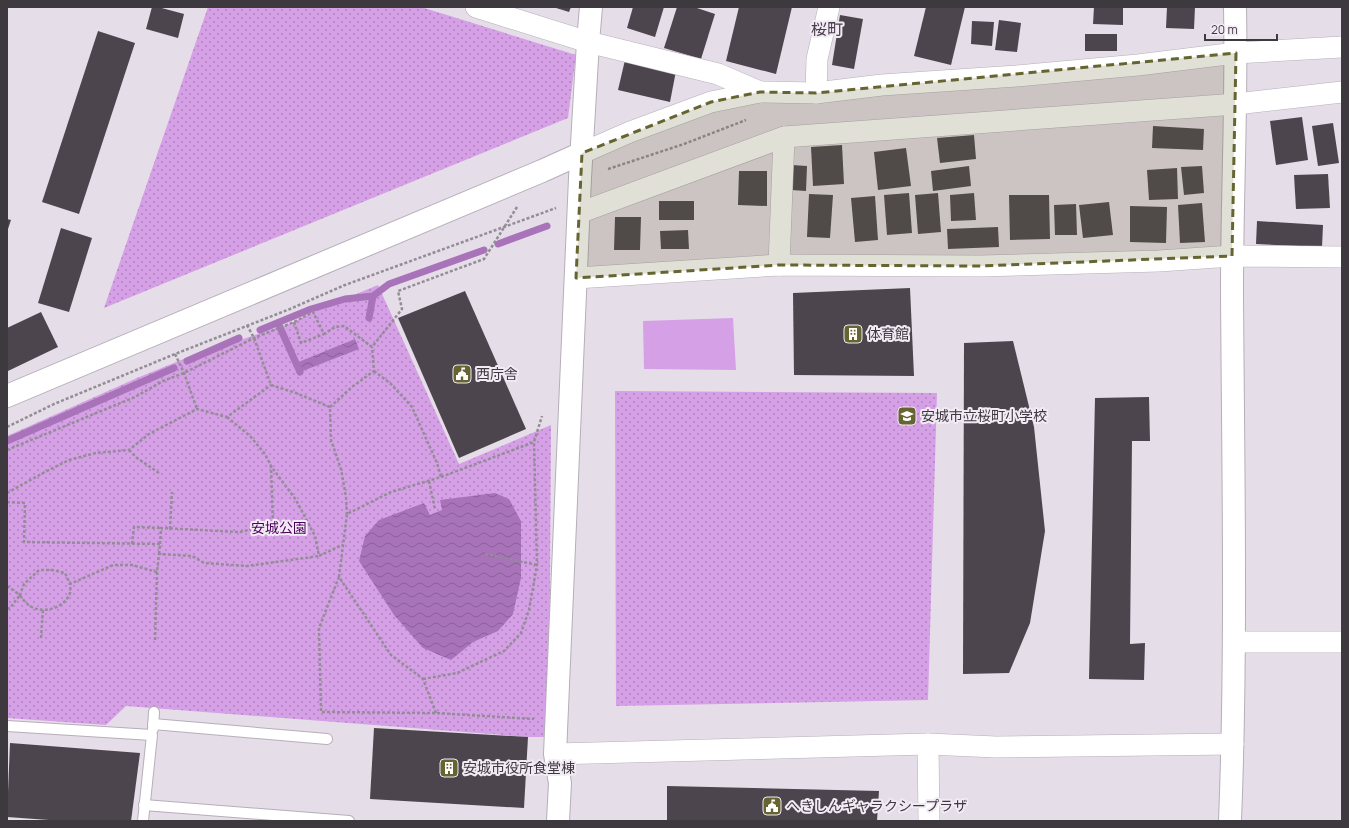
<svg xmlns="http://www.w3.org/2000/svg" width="1349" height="828" font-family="Manrope,'Noto Sans JP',sans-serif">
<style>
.grass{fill:#d6a0e7}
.park{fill:url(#park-dots)}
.water{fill:url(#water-waves)}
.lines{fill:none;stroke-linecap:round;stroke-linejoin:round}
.stream{stroke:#a973b9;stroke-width:7}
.building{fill:#4c454e}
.lane-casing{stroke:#b6aeb9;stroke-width:12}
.street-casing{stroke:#b6aeb9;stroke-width:22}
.secondary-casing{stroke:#b6aeb9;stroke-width:24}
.path{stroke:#938d95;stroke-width:2.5;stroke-dasharray:3 2;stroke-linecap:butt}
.lane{stroke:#fff;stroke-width:10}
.street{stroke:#fff;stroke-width:21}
.secondary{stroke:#fff;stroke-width:22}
.marked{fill:#666532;fill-opacity:0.2;stroke:#666532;stroke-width:3;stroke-dasharray:8 5;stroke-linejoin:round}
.labels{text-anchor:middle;stroke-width:4;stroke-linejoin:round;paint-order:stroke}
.poi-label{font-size:14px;fill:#3d393e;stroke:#f2eaf5;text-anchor:start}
.park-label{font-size:14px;fill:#4c005d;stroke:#f2eaf5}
.quarter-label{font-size:16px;fill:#474049;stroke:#f2eaf5}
</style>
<defs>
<pattern id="park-dots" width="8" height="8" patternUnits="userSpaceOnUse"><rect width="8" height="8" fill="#d6a0e7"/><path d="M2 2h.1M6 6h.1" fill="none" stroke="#af83bd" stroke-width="1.8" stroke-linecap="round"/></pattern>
<pattern id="water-waves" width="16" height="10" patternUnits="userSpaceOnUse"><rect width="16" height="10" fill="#a973b9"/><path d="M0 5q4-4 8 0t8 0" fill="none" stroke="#8b5f98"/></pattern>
</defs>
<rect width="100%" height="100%" fill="#e5dde8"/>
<polygon class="grass" points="733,318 736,370 644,369 643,321"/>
<g class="park">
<polygon points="208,7 421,7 576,55 568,118 104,308"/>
<polygon points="378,285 459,464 551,425 549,737 528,737 126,706 106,725 7,718 7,436 137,378 186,358 294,322 313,312"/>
<polygon points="615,391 937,393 928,700 616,706"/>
</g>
<g class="water">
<polygon points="355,339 359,349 300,372 296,363"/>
<polygon points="495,493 509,499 521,521 521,578 513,614 498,631 473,642 451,660 423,648 394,615 359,561 365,536 379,520 424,503 430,515 442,510 440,500"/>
</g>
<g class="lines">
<g class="stream">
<polyline points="498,244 547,226"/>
<polyline points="369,318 373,296"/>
<polyline points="278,323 300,372"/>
<polyline points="260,330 311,309 345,299 373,296 389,284 484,250"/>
<polyline points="187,361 239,338"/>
<polyline points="7,441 174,368"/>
</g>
</g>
<g class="building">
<polygon points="152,7 158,7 184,14 178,38 146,29"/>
<polygon points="553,7 571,7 569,12"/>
<polygon points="633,7 664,7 655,37 627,28"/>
<polygon points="677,7 694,7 715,14 701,59 664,48"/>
<polygon points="739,7 792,7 776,74 726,61"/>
<polygon points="926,7 965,7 951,65 914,56"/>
<polygon points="1094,7 1123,7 1123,25 1093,24"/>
<polygon points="1167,7 1195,7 1194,29 1166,28"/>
<polygon points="840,15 863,19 854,69 832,65"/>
<polygon points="999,20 1021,23 1017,52 995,50"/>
<polygon points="972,21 994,22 992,46 971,44"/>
<polygon points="98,31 135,43 79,214 42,202"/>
<rect x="1085" y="34" width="32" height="17"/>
<polygon points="625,60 676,71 670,102 618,90"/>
<polygon points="1302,117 1308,160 1276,165 1270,121"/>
<polygon points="1333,123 1339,163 1318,166 1312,126"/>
<polygon points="1153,126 1204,129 1203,150 1152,148"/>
<polygon points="974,135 976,159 940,163 937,138"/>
<polygon points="842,145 844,184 813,186 811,147"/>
<polygon points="906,148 911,186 878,190 874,152"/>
<polygon points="792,165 807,166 806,191 791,190"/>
<polygon points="969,166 971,186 933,191 931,171"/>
<polygon points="1202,166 1204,193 1184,195 1181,167"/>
<polygon points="1177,168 1178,199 1149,200 1147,170"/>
<polygon points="739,171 767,171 767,206 738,205"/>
<polygon points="1328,174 1330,208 1296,209 1294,175"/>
<polygon points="909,193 912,233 887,235 884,195"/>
<polygon points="938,193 941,232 918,234 915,195"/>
<polygon points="974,193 976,220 951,221 950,195"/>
<polygon points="809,194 833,195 830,238 807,237"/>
<polygon points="1009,195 1049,195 1050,239 1010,240"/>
<polygon points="875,196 878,240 855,242 851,198"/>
<rect x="659" y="201" width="35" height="19"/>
<polygon points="1109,202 1113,235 1083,238 1079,205"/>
<polygon points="1202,203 1205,242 1180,243 1178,205"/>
<polygon points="1076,204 1077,235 1055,235 1054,205"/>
<polygon points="1130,206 1167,207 1166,243 1130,242"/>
<polygon points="615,217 641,217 640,250 614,250"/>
<polygon points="7,219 11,220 7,232"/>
<polygon points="1257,221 1323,225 1322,247 1256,244"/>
<polygon points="998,227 999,247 948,249 947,229"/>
<polygon points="61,228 92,238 69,312 38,303"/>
<polygon points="688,230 689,249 661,249 660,231"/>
<polygon points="910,288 914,376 794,375 793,293"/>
<polygon points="465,291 526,429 459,458 398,318"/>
<polygon points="41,312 58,347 8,371 7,328"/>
<polygon points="1013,341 1034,427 1045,531 1030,623 1009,673 963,674 964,343"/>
<polygon points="1149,397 1150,441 1132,441 1130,644 1145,643 1144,680 1089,679 1095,398"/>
<polygon points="374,728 528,737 524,808 370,799"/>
<polygon points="10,743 140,753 131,821 63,821 7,817"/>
<polygon points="667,786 879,791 877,821 667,821"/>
</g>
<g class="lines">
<defs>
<g id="lane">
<polyline points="153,724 327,739"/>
<polyline points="7,726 152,735 143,821"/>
<polyline points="153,729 154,712"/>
<polyline points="144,805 349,821"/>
</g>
<g id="street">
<polyline points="476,7 588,42 718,74 760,92"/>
<polyline points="816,93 817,59 829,7"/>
<polyline points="582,153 630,132 711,102 760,92 816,93 882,85 1017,76 1138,65 1236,53 1342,47"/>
<polyline points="579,213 784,137 1236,104 1342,92"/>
<polyline points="779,265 784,137"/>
<polyline points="576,278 779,265 981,266 1159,261 1232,256 1342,257"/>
<polyline points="1234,642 1342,642"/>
<polyline points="928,744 929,821"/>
<polyline points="555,754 928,744 996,747 1233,744"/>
</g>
<g id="secondary">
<polyline points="7,396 542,171 582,153"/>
<polyline points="558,821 560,783 555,754 580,178 588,42 591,7"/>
<path d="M 1230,821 C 1237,644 1233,466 1232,289 C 1232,195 1237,101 1235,7"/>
</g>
</defs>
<use href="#lane" class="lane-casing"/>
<use href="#street" class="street-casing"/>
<use href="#secondary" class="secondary-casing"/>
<g class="path">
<polyline points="608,169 684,144 746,120"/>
<polyline points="294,322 301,343 324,334"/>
<polyline points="247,325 254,338 271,385"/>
<polyline points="175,354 184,373 197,409"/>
<polyline points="374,371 391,384 412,407 437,463 441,477"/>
<polyline points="271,385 296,393 330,407 331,440 341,469 346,497 347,514"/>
<polyline points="330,407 352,387 374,371 372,347"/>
<polyline points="227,417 250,436 265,454 271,466 296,500 315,536 319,556 342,545"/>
<polyline points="7,427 54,404 175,354 290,309 345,285 556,208"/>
<polyline points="7,450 135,397 163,381 184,373 254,338 294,322 313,312 324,334 335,327 344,326 372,347 402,309 398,291 484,259 517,207"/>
<polyline points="129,450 137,458 159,473"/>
<polyline points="429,481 435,509"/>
<polyline points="7,493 43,473 69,460 96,453 129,450 149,434 197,409 227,417 271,385"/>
<polyline points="7,502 25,503 24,542 160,544 159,554"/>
<polyline points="170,529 172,492"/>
<polyline points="132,544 134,527 161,528"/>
<polyline points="160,544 161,528 240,532 273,524 271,466"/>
<polyline points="485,554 537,565"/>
<polyline points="339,577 347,514 391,492 441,477 534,442"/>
<polyline points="7,586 20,595 24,584 39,570 52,570 65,573 70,584"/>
<path d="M 7,609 L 10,608 L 20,595 C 23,600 28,606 34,608 C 47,613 65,607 70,593 C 71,590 70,587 70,584 L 113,565 L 132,565 L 157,572 L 159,554 L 192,556 L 204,563 L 247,566 L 319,556"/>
<polyline points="41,638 43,609"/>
<polyline points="155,640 157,572"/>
<polyline points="423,679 457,673 504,651 521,633 529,610 537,565 534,442 542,416"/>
<polyline points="436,713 423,679 391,655 339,577 319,628 321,712 436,713 534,719"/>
</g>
<use href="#lane" class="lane"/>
<use href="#street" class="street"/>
<use href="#secondary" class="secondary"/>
</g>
<path class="marked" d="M 1236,53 L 1232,256 L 981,266 L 779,265 L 576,278 L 582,153 L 711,102 L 760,92 L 816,93 Z"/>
<defs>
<symbol id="building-square" viewBox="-11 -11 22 22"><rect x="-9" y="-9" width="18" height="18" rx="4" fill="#666532" stroke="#f2eaf5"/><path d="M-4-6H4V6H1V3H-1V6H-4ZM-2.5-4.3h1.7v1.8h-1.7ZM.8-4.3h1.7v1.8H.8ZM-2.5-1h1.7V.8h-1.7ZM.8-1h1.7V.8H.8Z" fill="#fff"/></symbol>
<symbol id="civic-square" viewBox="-11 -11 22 22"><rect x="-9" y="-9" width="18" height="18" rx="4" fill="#666532" stroke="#f2eaf5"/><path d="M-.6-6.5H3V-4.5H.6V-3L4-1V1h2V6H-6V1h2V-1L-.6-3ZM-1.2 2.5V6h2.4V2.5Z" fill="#fff"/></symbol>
<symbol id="school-square" viewBox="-11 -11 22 22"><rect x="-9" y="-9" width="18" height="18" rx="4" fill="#666532" stroke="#f2eaf5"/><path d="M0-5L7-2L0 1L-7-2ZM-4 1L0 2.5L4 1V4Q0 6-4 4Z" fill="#fff"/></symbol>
</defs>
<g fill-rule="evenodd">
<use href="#building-square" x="842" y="323" width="22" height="22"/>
<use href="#civic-square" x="451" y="363" width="22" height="22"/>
<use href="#school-square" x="896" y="405" width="22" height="22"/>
<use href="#building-square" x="438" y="757" width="22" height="22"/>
<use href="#civic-square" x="761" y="795" width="22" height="22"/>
</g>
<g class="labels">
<g class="poi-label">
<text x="867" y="339">体育館</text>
<text x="476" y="379">西庁舎</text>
<text x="921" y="421">安城市立桜町小学校</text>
<text x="463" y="773">安城市役所食堂棟</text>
<text x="786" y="811">へきしんギャラクシープラザ</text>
</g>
<g class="park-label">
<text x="279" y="533">安城公園</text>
</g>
<g class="quarter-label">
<text x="827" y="35">桜町</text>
</g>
</g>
<rect width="1349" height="828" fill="none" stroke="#3d393e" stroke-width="16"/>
<path d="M1205 34v6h72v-6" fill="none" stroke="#3d393e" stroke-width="2"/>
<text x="1211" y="34" font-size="12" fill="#3d393e" stroke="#f2eaf5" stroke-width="3" paint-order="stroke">20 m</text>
</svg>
